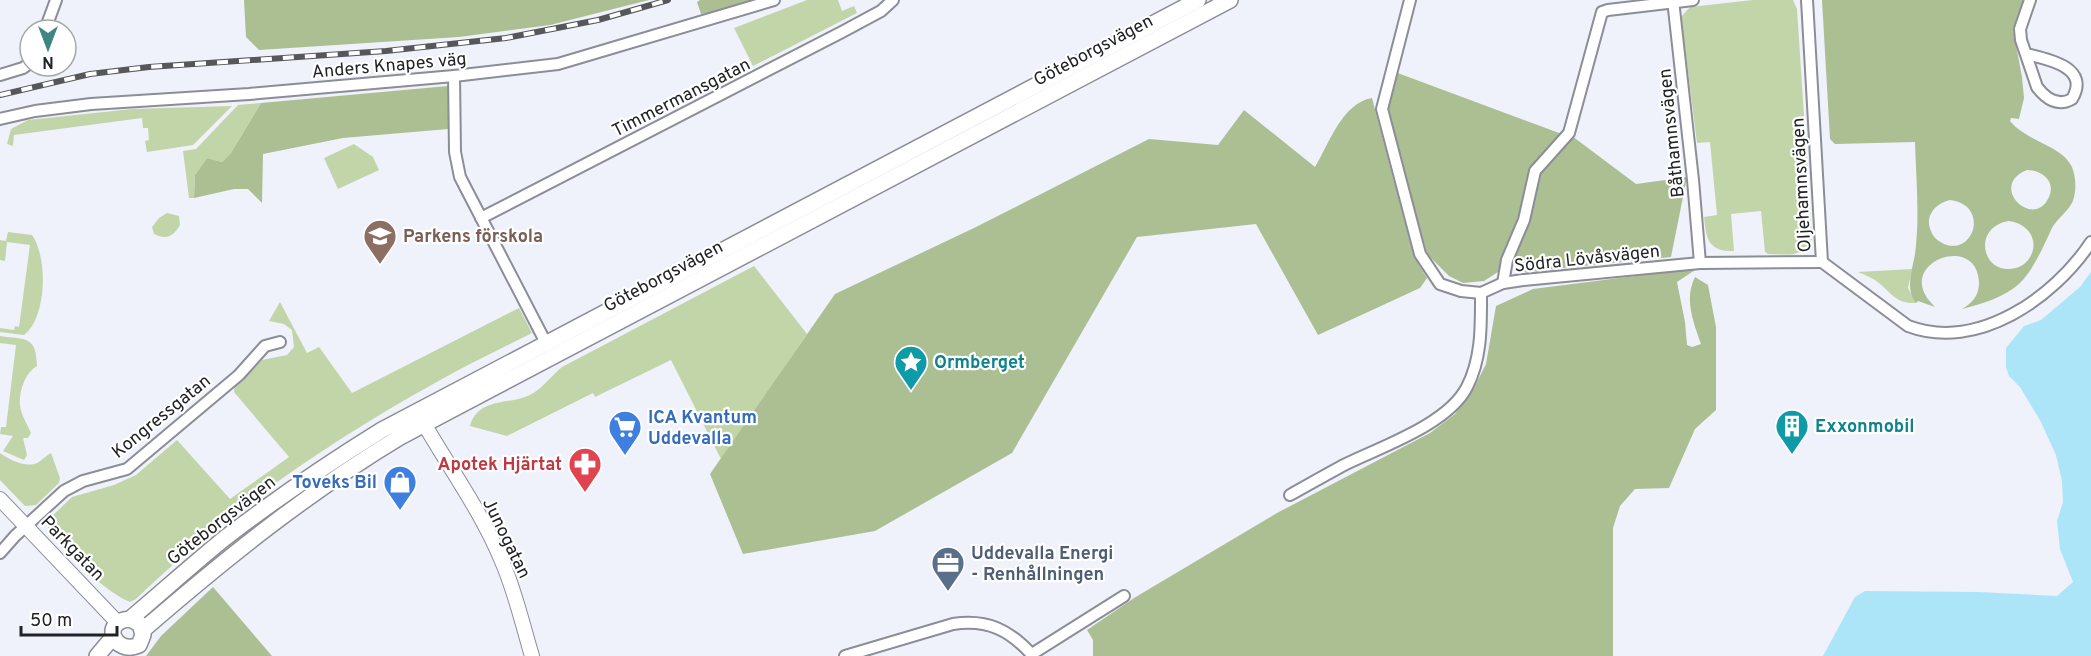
<svg xmlns="http://www.w3.org/2000/svg" width="2091" height="656" font-family="Overpass,sans-serif">
<style>
.green{fill:#c2d5a9}
.forest{fill:#acbf93;fill-rule:evenodd}
.water{fill:#ade5f8}
.lines{fill:none;stroke-linecap:round;stroke-linejoin:round}
.minor-casing{stroke:#8c8d96;stroke-width:14}
.tertiary-casing{stroke:#8c8d96;stroke-width:16}
.secondary-casing{stroke:#8c8d96;stroke-width:18}
.minor{stroke:#fff;stroke-width:10}
.tertiary{stroke:#fff;stroke-width:14}
.secondary{stroke:#fff;stroke-width:15}
.rail-casing{stroke:#55575b;stroke-width:6}
.rail{stroke:#fff;stroke-width:4;stroke-dasharray:11;stroke-linecap:butt}
.labels{text-anchor:middle;stroke-width:4.5;stroke-linejoin:round;paint-order:stroke}
.street-label{font-size:18px;fill:#212225;stroke:#fff}
.education-label{font-size:18px;font-weight:bold;fill:#785e54;stroke:#fff;text-anchor:start}
.culture-label{font-size:18px;font-weight:bold;fill:#0d838f;stroke:#fff;text-anchor:start}
.shop-label{font-size:18px;font-weight:bold;fill:#366cbe;stroke:#fff;text-anchor:start}
.health-label{font-size:18px;font-weight:bold;fill:#be3a42;stroke:#fff;text-anchor:end}
.service-label{font-size:18px;font-weight:bold;fill:#4e5e75;stroke:#fff;text-anchor:start}
</style>
<rect width="100%" height="100%" fill="#eff1fb"/>
<g class="green">
<polygon points="807,0 838,0 842,11 854,6 857,13 753,66 734,28"/>
<path d="M 1753,0 L 1793,0 L 1797,9 L 1812,238 C 1804,259 1787,254 1768,254 L 1765,252 L 1761,211 L 1731,214 L 1734,251 C 1708,252 1706,238 1704,217 L 1717,215 L 1710,142 L 1697,143 L 1681,17 L 1690,7 Z"/>
<polygon points="261,103 231,153 222,162 207,158 195,175 194,198 189,198 183,151 196,149 238,105"/>
<polygon points="232,106 193,145 147,152 145,141 149,140 148,128 143,128 142,118 14,135 13,146 7,144 11,129 28,120 132,109"/>
<polygon points="354,144 373,157 379,170 338,189 324,158"/>
<path d="M 167,213 L 179,216 L 180,225 C 173,237 166,240 154,234 L 152,227 L 159,218 Z"/>
<path d="M 8,232 L 32,235 C 48,257 47,318 24,335 L 0,332 L 0,328 L 14,330 L 15,326 L 19,327 L 30,245 L 7,242 L 5,261 L 0,260 L 0,240 L 6,241 Z"/>
<path d="M 754,266 L 807,334 L 721,459 L 671,360 L 595,397 L 593,393 L 507,436 L 470,426 C 478,397 510,405 530,395 C 543,388 551,376 562,367 Z"/>
<path d="M 1912,269 L 1908,288 L 1916,303 C 1897,304 1892,294 1879,283 C 1873,278 1865,275 1858,272 Z"/>
<path d="M 280,302 L 307,353 L 319,347 L 352,393 L 519,308 L 532,333 C 500,349 466,365 435,383 C 328,442 224,514 136,599 L 130,602 C 97,588 72,553 48,528 L 48,520 L 72,497 L 114,485 L 136,475 L 177,440 L 230,499 L 289,457 L 234,392 L 235,386 L 262,360 L 287,355 L 294,347 L 292,330 L 284,324 L 269,321 Z"/>
<path d="M 0,336 C 26,340 36,335 37,366 C 25,373 19,391 20,405 C 21,415 27,424 31,433 L 28,438 L 23,438 L 27,455 L 24,460 L 3,451 L 13,436 L 0,434 L 1,427 L 6,427 L 16,345 L 0,343 Z"/>
<path d="M 0,453 C 10,460 27,469 39,462 C 43,459 47,455 51,453 L 60,478 L 59,483 L 36,505 L 25,506 L 0,480 Z"/>
</g>
<g class="forest">
<polygon points="244,0 649,0 550,25 459,37 259,50 246,37"/>
<polygon points="700,0 758,0 717,12 701,14 697,2"/>
<path d="M 1822,0 L 2024,0 L 2013,29 L 2022,77 L 2024,98 L 2019,119 L 2011,118 L 2010,121 C 2027,142 2062,145 2072,167 C 2076,177 2077,192 2072,203 C 2067,212 2057,219 2052,228 C 2044,245 2034,269 2020,283 C 2005,297 1982,304 1962,309 C 1972,303 1979,296 1979,283 C 1978,230 1889,264 1935,307 L 1918,301 L 1916,303 C 1905,289 1912,271 1915,254 C 1920,217 1916,179 1915,142 L 1835,144 L 1830,139 ZM 2027,170 C 2042,170 2056,181 2049,197 C 2034,231 1987,186 2027,170 ZM 1950,200 C 1990,205 1974,256 1944,244 C 1938,241 1933,237 1931,231 C 1924,216 1936,203 1950,200 ZM 2009,221 C 2025,223 2038,236 2032,253 C 2029,261 2023,266 2016,268 C 1982,277 1971,227 2009,221 Z"/>
<polygon points="1395,72 1562,134 1530,168 1519,220 1498,272 1484,281 1463,283 1449,276 1427,254 1387,110"/>
<polygon points="448,86 448,129 343,138 263,154 262,203 248,189 234,189 194,198 195,175 207,158 222,162 231,153 261,103"/>
<path d="M 1372,98 L 1414,257 L 1427,278 L 1420,288 L 1318,335 L 1256,224 L 1137,237 L 1012,453 L 875,531 L 743,554 L 710,474 L 835,294 L 976,227 L 1149,139 L 1218,145 L 1244,110 L 1315,167 C 1329,144 1342,103 1372,98 Z"/>
<polygon points="1572,136 1636,184 1687,177 1671,257 1524,272 1512,258 1537,175"/>
<path d="M 1698,268 L 1677,282 L 1685,322 L 1687,345 L 1692,347 L 1701,344 C 1693,321 1684,299 1695,277 L 1708,285 L 1716,327 L 1716,410 L 1695,429 L 1669,488 L 1635,489 L 1620,506 L 1613,528 L 1613,656 L 1093,656 L 1093,640 L 1087,630 L 1134,598 L 1277,513 L 1430,433 L 1455,414 L 1474,388 L 1486,364 L 1496,306 L 1533,289 Z"/>
<polygon points="213,587 272,656 146,656 161,636"/>
</g>
<polygon class="water" points="2091,272 2091,656 1823,656 1855,597 1865,591 1978,592 2057,596 2073,582 2060,549 2057,521 2063,502 2062,481 2056,455 2041,422 2020,387 2009,376 2006,367 2006,348 2024,326 2041,320 2080,287"/>
<g class="lines">
<defs>
<g id="minor">
<polyline points="1410,0 1382,109 1420,254 1440,284 1461,291 1481,293 1503,283 1523,280 1700,263 1822,262"/>
<polyline points="1673,0 1693,180 1700,263"/>
<path d="M 1807,0 L 1822,262 L 1908,326 C 1977,352 2054,298 2091,242"/>
<polyline points="45,30 56,0"/>
<path d="M 2026,54 C 2047,59 2091,67 2072,99 C 2058,107 2046,99 2037,87 L 2021,40 L 2020,29 L 2030,0"/>
<polyline points="0,75 23,68 30,63"/>
<polyline points="454,76 455,152 460,177 546,343"/>
<polyline points="0,119 35,111 91,104 249,94 454,76 558,64 774,0"/>
<polyline points="481,218 842,32 881,11 893,0"/>
<polyline points="1503,283 1507,260 1524,220 1535,171 1569,133 1602,12 1608,10 1693,0"/>
<path d="M 1290,495 C 1308,485 1327,474 1346,464 C 1383,446 1448,424 1467,387 C 1482,358 1481,325 1481,293"/>
<polyline points="0,553 15,536 64,491 83,481 127,469 239,375 265,346 280,342"/>
<polyline points="1032,654 1124,596"/>
<path d="M 845,656 L 953,624 C 988,619 1010,630 1033,656"/>
</g>
<g id="tertiary">
<path d="M 419,415 C 446,463 480,509 501,559 C 515,590 522,623 532,656"/>
<polyline points="0,499 118,623"/>
</g>
<g id="secondary">
<path d="M 130,619 L 140,624 L 143,635 L 139,645 C 114,656 100,621 130,619 C 162,592 193,564 225,538 C 276,499 327,464 382,430 L 1198,0"/>
<path d="M 143,630 C 225,559 307,493 400,437 L 1230,0"/>
<polyline points="97,656 113,637"/>
</g>
</defs>
<use href="#minor" class="minor-casing"/>
<use href="#tertiary" class="tertiary-casing"/>
<use href="#secondary" class="secondary-casing"/>
<use href="#minor" class="minor"/>
<use href="#tertiary" class="tertiary"/>
<use href="#secondary" class="secondary"/>
<defs>
<polyline id="rail" points="0,95 90,74 149,67 386,51 506,38 598,20 668,0"/>
</defs>
<use href="#rail" class="rail-casing"/>
<use href="#rail" class="rail"/>
</g>
<defs>
<symbol id="school-pin" viewBox="-11 -11 22 30"><path d="M0 17L-7.5 6A9.5 9.5 0 1 1 7.5 6Z" fill="#8d6e63" stroke="#fff"/><path d="M0-5L7-2L0 1L-7-2ZM-4 1L0 2.5L4 1V4Q0 6-4 4Z" fill="#fff"/></symbol>
<symbol id="sight-pin" viewBox="-11 -11 22 30"><path d="M0 17L-7.5 6A9.5 9.5 0 1 1 7.5 6Z" fill="#0f9aa8" stroke="#fff"/><path d="M0-6L1.8-2.2L6-1.7L2.9 1.2L3.7 5.4L0 3.3L-3.7 5.4L-2.9 1.2L-6-1.7L-1.8-2.2Z" fill="#fff"/></symbol>
<symbol id="building-pin" viewBox="-11 -11 22 30"><path d="M0 17L-7.5 6A9.5 9.5 0 1 1 7.5 6Z" fill="#0f9aa8" stroke="#fff"/><path d="M-4-6H4V6H1V3H-1V6H-4ZM-2.5-4.3h1.7v1.8h-1.7ZM.8-4.3h1.7v1.8H.8ZM-2.5-1h1.7V.8h-1.7ZM.8-1h1.7V.8H.8Z" fill="#fff"/></symbol>
<symbol id="supermarket-pin" viewBox="-11 -11 22 30"><path d="M0 17L-7.5 6A9.5 9.5 0 1 1 7.5 6Z" fill="#3f7fe0" stroke="#fff"/><path d="M-6-5.5h2.5l.6 2H6L4.5 2H-2.5L-4.4-4H-6ZM-1.5 3.2a1.3 1.3 0 1 0 .1 0ZM3 3.2a1.3 1.3 0 1 0 .1 0Z" fill="#fff"/></symbol>
<symbol id="pharmacy-pin" viewBox="-11 -11 22 30"><path d="M0 17L-7.5 6A9.5 9.5 0 1 1 7.5 6Z" fill="#e0444e" stroke="#fff"/><path d="M-2-6h4v4h4v4h-4v4h-4v-4h-4v-4h4Z" fill="#fff"/></symbol>
<symbol id="shop-pin" viewBox="-11 -11 22 30"><path d="M0 17L-7.5 6A9.5 9.5 0 1 1 7.5 6Z" fill="#3f7fe0" stroke="#fff"/><path d="M-5-2.5h2.3a2.7 3.5 0 0 1 5.4 0H5L5.5 6h-11ZM-1.5-2.5h3a1.5 2.3 0 0 0-3 0Z" fill="#fff"/></symbol>
<symbol id="office-pin" viewBox="-11 -11 22 30"><path d="M0 17L-7.5 6A9.5 9.5 0 1 1 7.5 6Z" fill="#5c6f8a" stroke="#fff"/><path d="M-6-3h4V-5.5h4V-3h4V5H-6ZM-1-4.5V-3h2v-1.5ZM-6 0V1H6V0Z" fill="#fff"/></symbol>
</defs>
<g fill-rule="evenodd">
<use href="#school-pin" x="361" y="217" width="38" height="52"/>
<use href="#sight-pin" x="892" y="343" width="38" height="52"/>
<use href="#building-pin" x="1773" y="407" width="38" height="52"/>
<use href="#supermarket-pin" x="606" y="408" width="38" height="52"/>
<use href="#pharmacy-pin" x="566" y="445" width="38" height="52"/>
<use href="#shop-pin" x="381" y="463" width="38" height="52"/>
<use href="#office-pin" x="929" y="544" width="38" height="52"/>
</g>
<g class="labels">
<g class="street-label">
<text transform="translate(1093 50) rotate(-28)" y="6">Göteborgsvägen</text>
<text transform="translate(389 65) rotate(-5)" y="6">Anders Knapes väg</text>
<text transform="translate(681 97) rotate(-27)" y="6">Timmermansgatan</text>
<text transform="translate(1671 133) rotate(-96)" y="6">Båthamnsvägen</text>
<text transform="translate(1801 185) rotate(-93)" y="6">Oljehamnsvägen</text>
<text transform="translate(1587 258) rotate(-6)" y="6">Södra Lövåsvägen</text>
<text transform="translate(663 276) rotate(-28)" y="6">Göteborgsvägen</text>
<text transform="translate(161 416) rotate(-39)" y="6">Kongressgatan</text>
<text transform="translate(221 520) rotate(-38)" y="6">Göteborgsvägen</text>
<text transform="translate(507 538) rotate(64)" y="6">Junogatan</text>
<text transform="translate(73 548) rotate(46)" y="6">Parkgatan</text>
</g>
<g class="education-label">
<text x="403" y="242">Parkens förskola</text>
</g>
<g class="culture-label">
<text x="934" y="368">Ormberget</text>
<text x="1815" y="432">Exxonmobil</text>
</g>
<g class="shop-label">
<text x="648" y="423">ICA Kvantum<tspan x="648" dy="21">Uddevalla</tspan></text>
<text x="377" y="488" text-anchor="end">Toveks Bil</text>
</g>
<g class="health-label">
<text x="562" y="470">Apotek Hjärtat</text>
</g>
<g class="service-label">
<text x="971" y="559">Uddevalla Energi<tspan x="971" dy="21">- Renhållningen</tspan></text>
</g>
</g>
<g transform="translate(48 48) rotate(180)"><circle r="28" fill="#ffffff" stroke="#a6a7a8" stroke-width="1.5"/>
<path d="M0-4.5L10 22L0 15L-10 22Z" fill="#3e8684"/>
<text y="-9" font-size="16" font-weight="bold" text-anchor="middle" fill="#212225">N</text>
</g>
<path d="M21 626v9h96v-9" fill="none" stroke="#212225" stroke-width="3"/>
<text x="30" y="626" font-size="18" fill="#212225" stroke="#ffffff" stroke-width="4.5" paint-order="stroke">50 m</text>
</svg>
